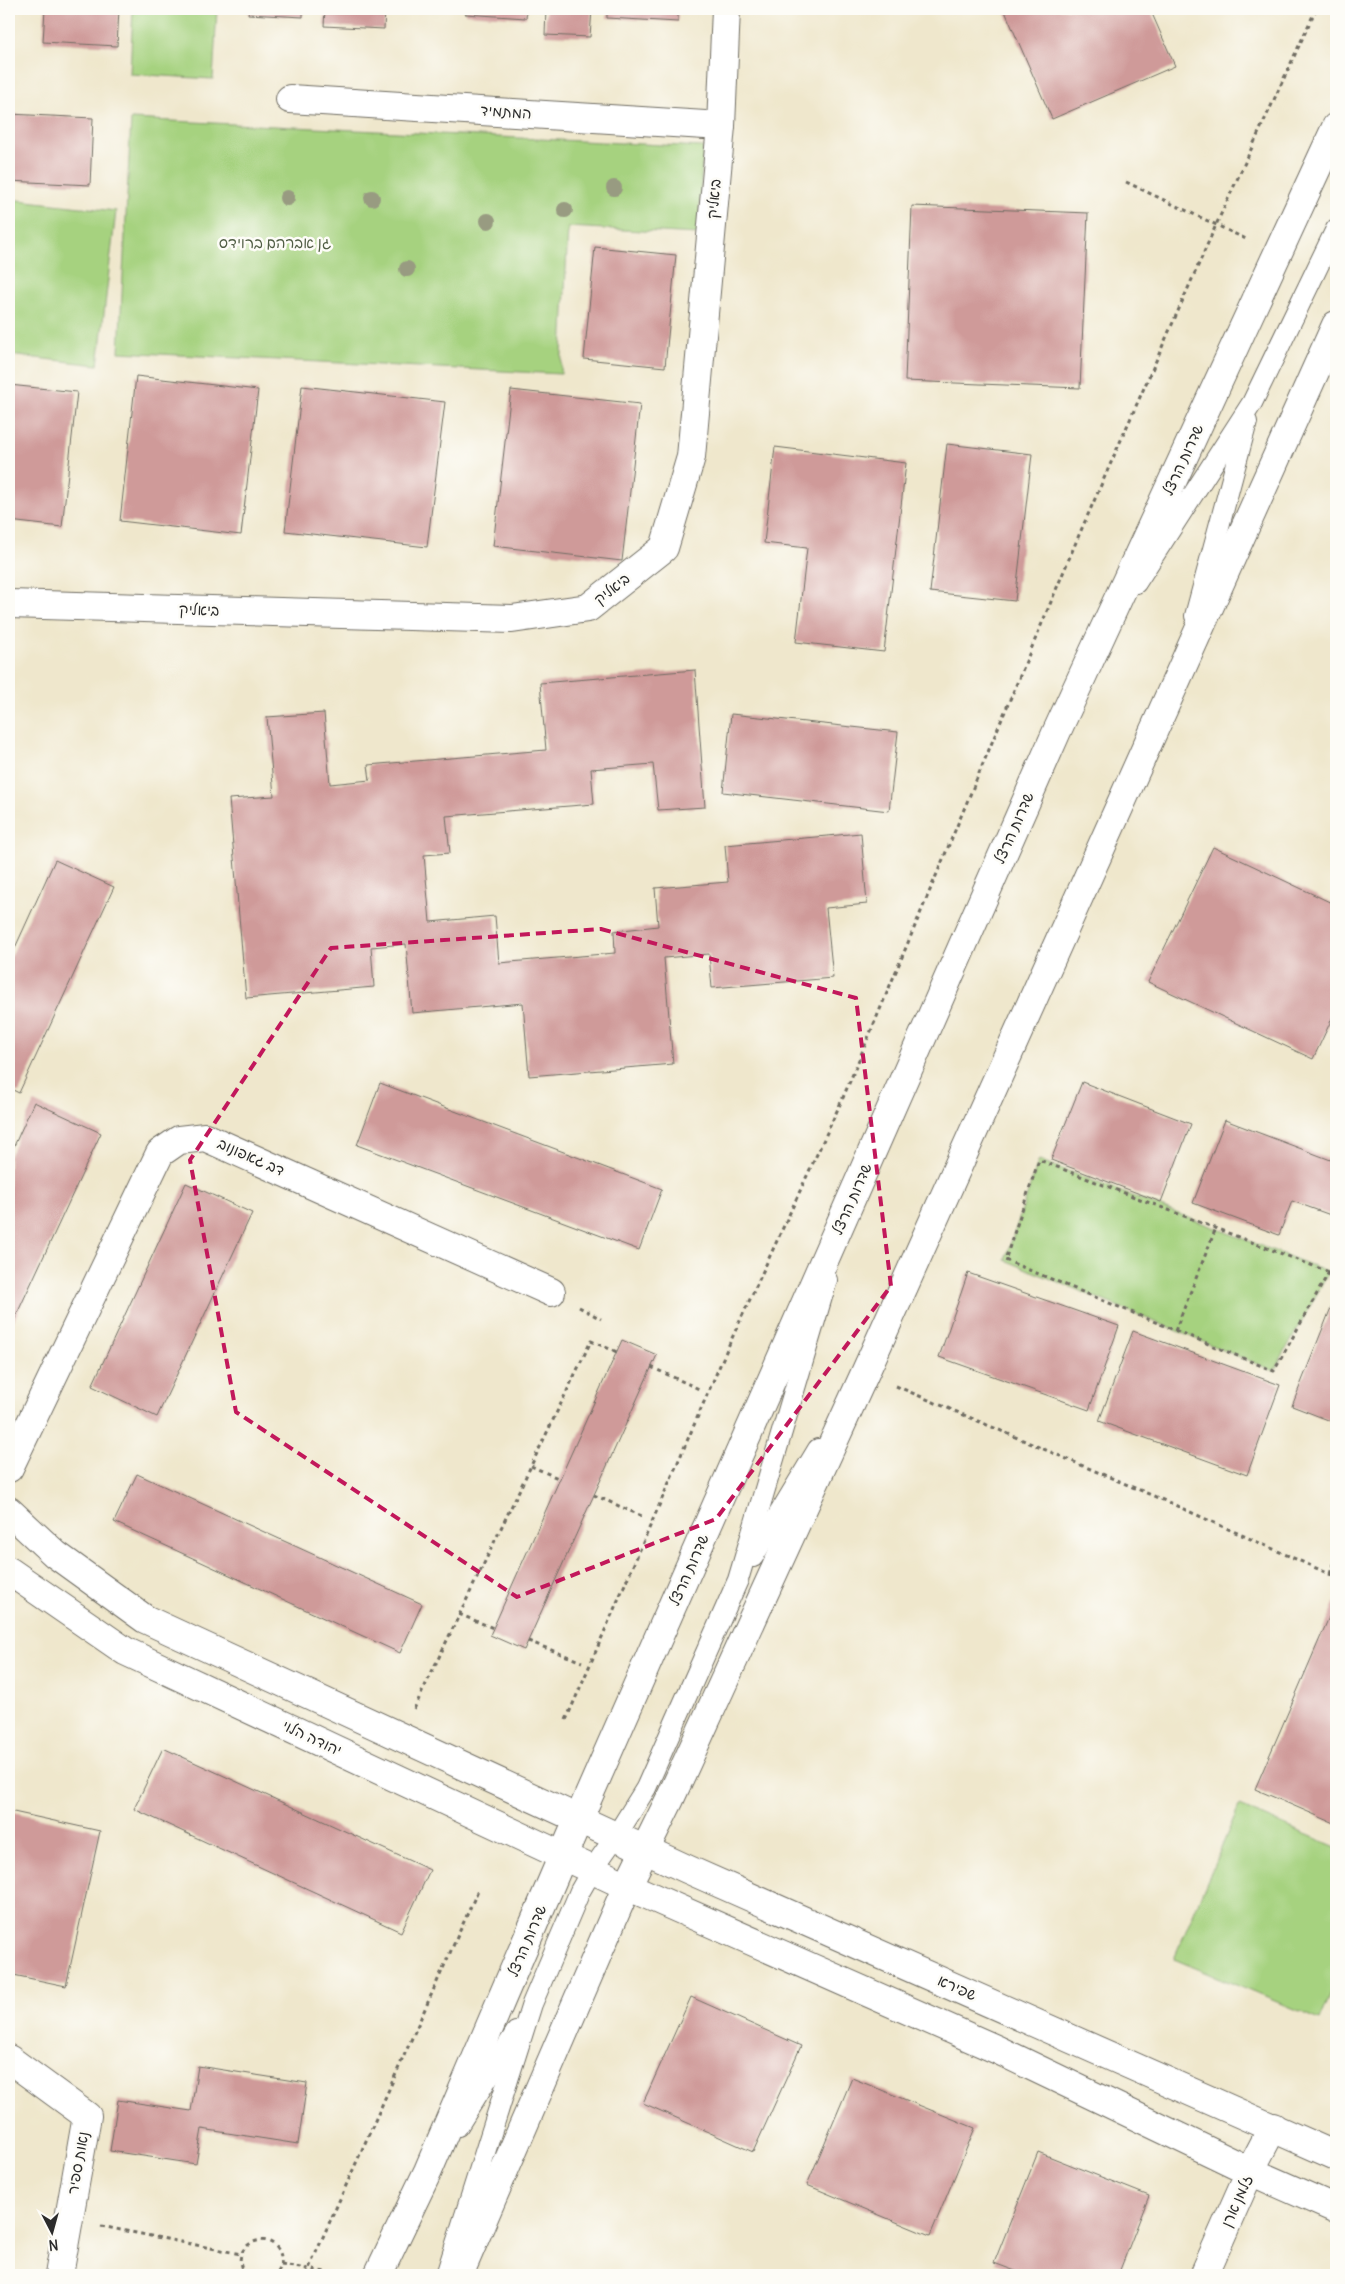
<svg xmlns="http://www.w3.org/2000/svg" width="1345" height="2284" font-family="Delius,'Playpen Sans Hebrew',sans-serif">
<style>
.green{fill:#a6d27f;stroke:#687e55}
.building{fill:#cf9a99}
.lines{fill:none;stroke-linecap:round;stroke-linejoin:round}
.lane-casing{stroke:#706d63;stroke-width:22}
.street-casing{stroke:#706d63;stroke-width:30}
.secondary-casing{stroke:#706d63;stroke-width:30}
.path{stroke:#706d63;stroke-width:3;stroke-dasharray:4 4;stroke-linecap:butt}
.lane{stroke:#fff;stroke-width:20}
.street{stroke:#fff;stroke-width:28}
.secondary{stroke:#fff;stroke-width:28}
.tree{fill:#989b81}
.marked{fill:none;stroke:#c2185b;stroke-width:4;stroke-dasharray:10 6;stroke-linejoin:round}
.labels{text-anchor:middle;stroke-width:5;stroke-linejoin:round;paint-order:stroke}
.street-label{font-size:15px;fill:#2b2b2b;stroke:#fdfcf7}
.park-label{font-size:15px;fill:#505d44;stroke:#fdfcf7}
</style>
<rect width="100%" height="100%" fill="#fdfcf7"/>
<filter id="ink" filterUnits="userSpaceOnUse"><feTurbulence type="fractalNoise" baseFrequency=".02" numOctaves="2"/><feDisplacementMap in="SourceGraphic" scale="10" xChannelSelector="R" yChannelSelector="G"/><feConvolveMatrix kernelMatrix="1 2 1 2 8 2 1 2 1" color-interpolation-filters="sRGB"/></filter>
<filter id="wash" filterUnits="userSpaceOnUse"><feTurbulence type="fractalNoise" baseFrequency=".0096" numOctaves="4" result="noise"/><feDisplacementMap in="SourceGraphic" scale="20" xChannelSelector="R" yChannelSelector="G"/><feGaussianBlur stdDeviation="1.12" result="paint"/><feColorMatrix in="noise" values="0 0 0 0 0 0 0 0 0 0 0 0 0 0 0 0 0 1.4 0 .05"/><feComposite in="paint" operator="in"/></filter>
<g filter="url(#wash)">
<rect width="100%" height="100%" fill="#efe7cc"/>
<g class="green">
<polygon points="133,9 217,9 213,79 130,74"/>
<polygon points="131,119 703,147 698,234 568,227 561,374 119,352"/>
<polygon points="9,199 116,211 98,365 9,355"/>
<polygon points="1039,1160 1329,1272 1274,1371 1005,1260"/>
<polygon points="1239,1806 1336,1847 1336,1982 1320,2020 1174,1959"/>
</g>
<g id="blocks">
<g class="building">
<polygon points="45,9 119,9 117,46 43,42"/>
<polygon points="249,9 303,9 303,17 248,14"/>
<polygon points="325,9 385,9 384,29 324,26"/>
<polygon points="465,9 527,9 526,18 465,14"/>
<polygon points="546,9 592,9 590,37 545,35"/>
<polygon points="607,9 678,9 678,22 607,18"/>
<polygon points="1004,9 1150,9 1175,66 1052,119"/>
<polygon points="9,114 93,118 90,185 9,181"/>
<polygon points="912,206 1088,213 1080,388 905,381"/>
<polygon points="595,247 676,255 665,367 584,359"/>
<polygon points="136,376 258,390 241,535 120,521"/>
<polygon points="9,385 77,392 62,527 9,521"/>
<polygon points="302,386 445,402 427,547 285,531"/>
<polygon points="511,390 640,404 622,561 493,546"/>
<polygon points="947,444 1032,454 1015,601 930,592"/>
<polygon points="775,447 906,463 884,652 796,642 807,548 764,543"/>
<polygon points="695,670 705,807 658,810 653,764 591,769 594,804 446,816 450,853 424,855 430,922 495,916 499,963 615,953 614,931 658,926 655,888 728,882 725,845 861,833 867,904 826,908 833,978 712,988 709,954 664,958 673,1064 529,1076 523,1003 412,1013 406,944 371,947 374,987 246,998 229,799 274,796 267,717 324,713 330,784 370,780 368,765 546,750 540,683"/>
<polygon points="731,714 898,732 889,811 723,792"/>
<polygon points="1213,847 1336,905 1336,1010 1313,1059 1148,982"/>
<polygon points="55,860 114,887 19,1093 9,1088 9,961"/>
<polygon points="1082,1082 1191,1124 1161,1202 1051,1160"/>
<polygon points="380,1083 662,1189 639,1250 357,1145"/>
<polygon points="34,1102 101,1133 9,1331 9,1157"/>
<polygon points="1225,1120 1336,1162 1336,1217 1292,1201 1279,1235 1193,1203"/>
<polygon points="186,1183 252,1213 157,1417 92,1386"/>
<polygon points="968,1273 1119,1326 1089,1410 939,1357"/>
<polygon points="1336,1295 1336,1423 1292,1406"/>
<polygon points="1133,1331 1280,1385 1247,1475 1099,1421"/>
<polygon points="622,1340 657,1355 524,1650 490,1635"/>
<polygon points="137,1474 422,1604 400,1653 114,1522"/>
<polygon points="1336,1601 1336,1824 1255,1789"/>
<polygon points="163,1748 430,1870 401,1932 134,1809"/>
<polygon points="9,1811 100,1831 66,1986 9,1974"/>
<polygon points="691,1997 801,2046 753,2152 643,2103"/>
<polygon points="198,2066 307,2083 298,2144 202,2129 196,2164 110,2151 118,2100 191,2111"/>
<polygon points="852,2078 975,2128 930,2236 807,2185"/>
<polygon points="1038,2152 1149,2196 1118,2275 1026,2275 994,2263"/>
</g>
</g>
</g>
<g filter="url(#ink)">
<use href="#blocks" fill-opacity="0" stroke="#706d63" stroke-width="1"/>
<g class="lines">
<defs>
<g id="lane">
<polyline points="1136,583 1252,403 1336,229"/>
<polyline points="1195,616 1247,422"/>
<polyline points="753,1557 818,1449"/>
<polyline points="458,2126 516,2032"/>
<polyline points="446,2275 532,2004 580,1891 592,1870 616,1836 646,1788 738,1580 827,1280"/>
</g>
<g id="street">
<polyline points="290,99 721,126"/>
<polyline points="9,604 512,619 588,608 664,548 691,457 721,126 726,9"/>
<polyline points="9,1468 160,1153 179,1140 205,1137 551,1292"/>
<polyline points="9,2059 87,2116 59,2275"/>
<polyline points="1204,2275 1250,2171 1273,2127"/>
</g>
<g id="secondary">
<polyline points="9,1511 55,1554 145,1619 687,1869 1336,2156"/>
<polyline points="9,1571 125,1651 627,1886 998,2050 1250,2171 1336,2209"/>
<polyline points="378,2275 428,2171 579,1818 1057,731 1336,127"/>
<polyline points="459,2275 627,1886 670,1799 865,1373 1336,325"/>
</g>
</defs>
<use href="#lane" class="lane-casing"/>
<use href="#street" class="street-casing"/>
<use href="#secondary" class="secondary-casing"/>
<g class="path">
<polyline points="1126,182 1248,240"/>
<polyline points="1329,1272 1274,1371 1005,1260 1039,1160 1329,1272 1336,1270"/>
<polyline points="579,1307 601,1319"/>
<polyline points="1175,1331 1216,1228"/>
<polyline points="651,1367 699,1389"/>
<polyline points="896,1386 1170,1503 1336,1577"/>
<polyline points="531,1466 560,1479"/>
<polyline points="594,1495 644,1517"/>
<polyline points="1330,1574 1336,1555"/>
<polyline points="459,1614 493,1628"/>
<polyline points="528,1641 582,1662"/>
<polyline points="414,1709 591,1341 617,1352"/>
<polyline points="566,1720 727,1349 842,1100 1079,535 1216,225 1316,9"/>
<polyline points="101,2226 241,2254"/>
<polyline points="281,2265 345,2275"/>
<path d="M 245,2275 C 226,2246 269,2226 280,2253 C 283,2261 281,2269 276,2275"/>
<polyline points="306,2275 479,1888"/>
</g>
<use href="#lane" class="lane"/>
<use href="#street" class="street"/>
<use href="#secondary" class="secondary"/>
</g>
<g class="tree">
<circle cx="614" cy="188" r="8"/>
<circle cx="287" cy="198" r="8"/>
<circle cx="372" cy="198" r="8"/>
<circle cx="565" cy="210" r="8"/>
<circle cx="488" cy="221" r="8"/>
<circle cx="407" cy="269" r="8"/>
</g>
</g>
<path class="marked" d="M 601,929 L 856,998 L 891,1286 L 716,1519 L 517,1597 L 236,1412 L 190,1160 L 331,948 Z"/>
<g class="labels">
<g class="street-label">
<text transform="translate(506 112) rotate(4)" y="5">המתמיד</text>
<text transform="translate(714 199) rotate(-85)" y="5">ביאליק</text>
<text transform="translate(1183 460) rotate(-65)" y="5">שדרות הרצל</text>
<text transform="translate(612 589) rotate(-38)" y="5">ביאליק</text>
<text transform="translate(199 610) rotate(2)" y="5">ביאליק</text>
<text transform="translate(1014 828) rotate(-66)" y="5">שדרות הרצל</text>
<text transform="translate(251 1157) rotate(24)" y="5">דב גאפונוב</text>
<text transform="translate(852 1199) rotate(-66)" y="5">שדרות הרצל</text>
<text transform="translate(689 1570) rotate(-66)" y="5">שדרות הרצל</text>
<text transform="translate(312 1738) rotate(25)" y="5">יהודה הלוי</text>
<text transform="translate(527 1941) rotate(-67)" y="5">שדרות הרצל</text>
<text transform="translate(957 1988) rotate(24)" y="5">שפירא</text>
<text transform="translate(78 2163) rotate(-80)" y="5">נאות ספיר</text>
<text transform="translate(1237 2201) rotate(-66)" y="5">זלמן ארן</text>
</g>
<g class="park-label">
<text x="275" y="248">גן אברהם ברוידס</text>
</g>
</g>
<rect width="1345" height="2284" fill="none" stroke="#fdfcf7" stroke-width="30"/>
<g transform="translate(52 2232) rotate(174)" stroke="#fdfcf7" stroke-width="4" paint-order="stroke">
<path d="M0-4L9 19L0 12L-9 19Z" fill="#2b2b2b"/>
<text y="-8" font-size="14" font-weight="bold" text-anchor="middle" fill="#2b2b2b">N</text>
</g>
</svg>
